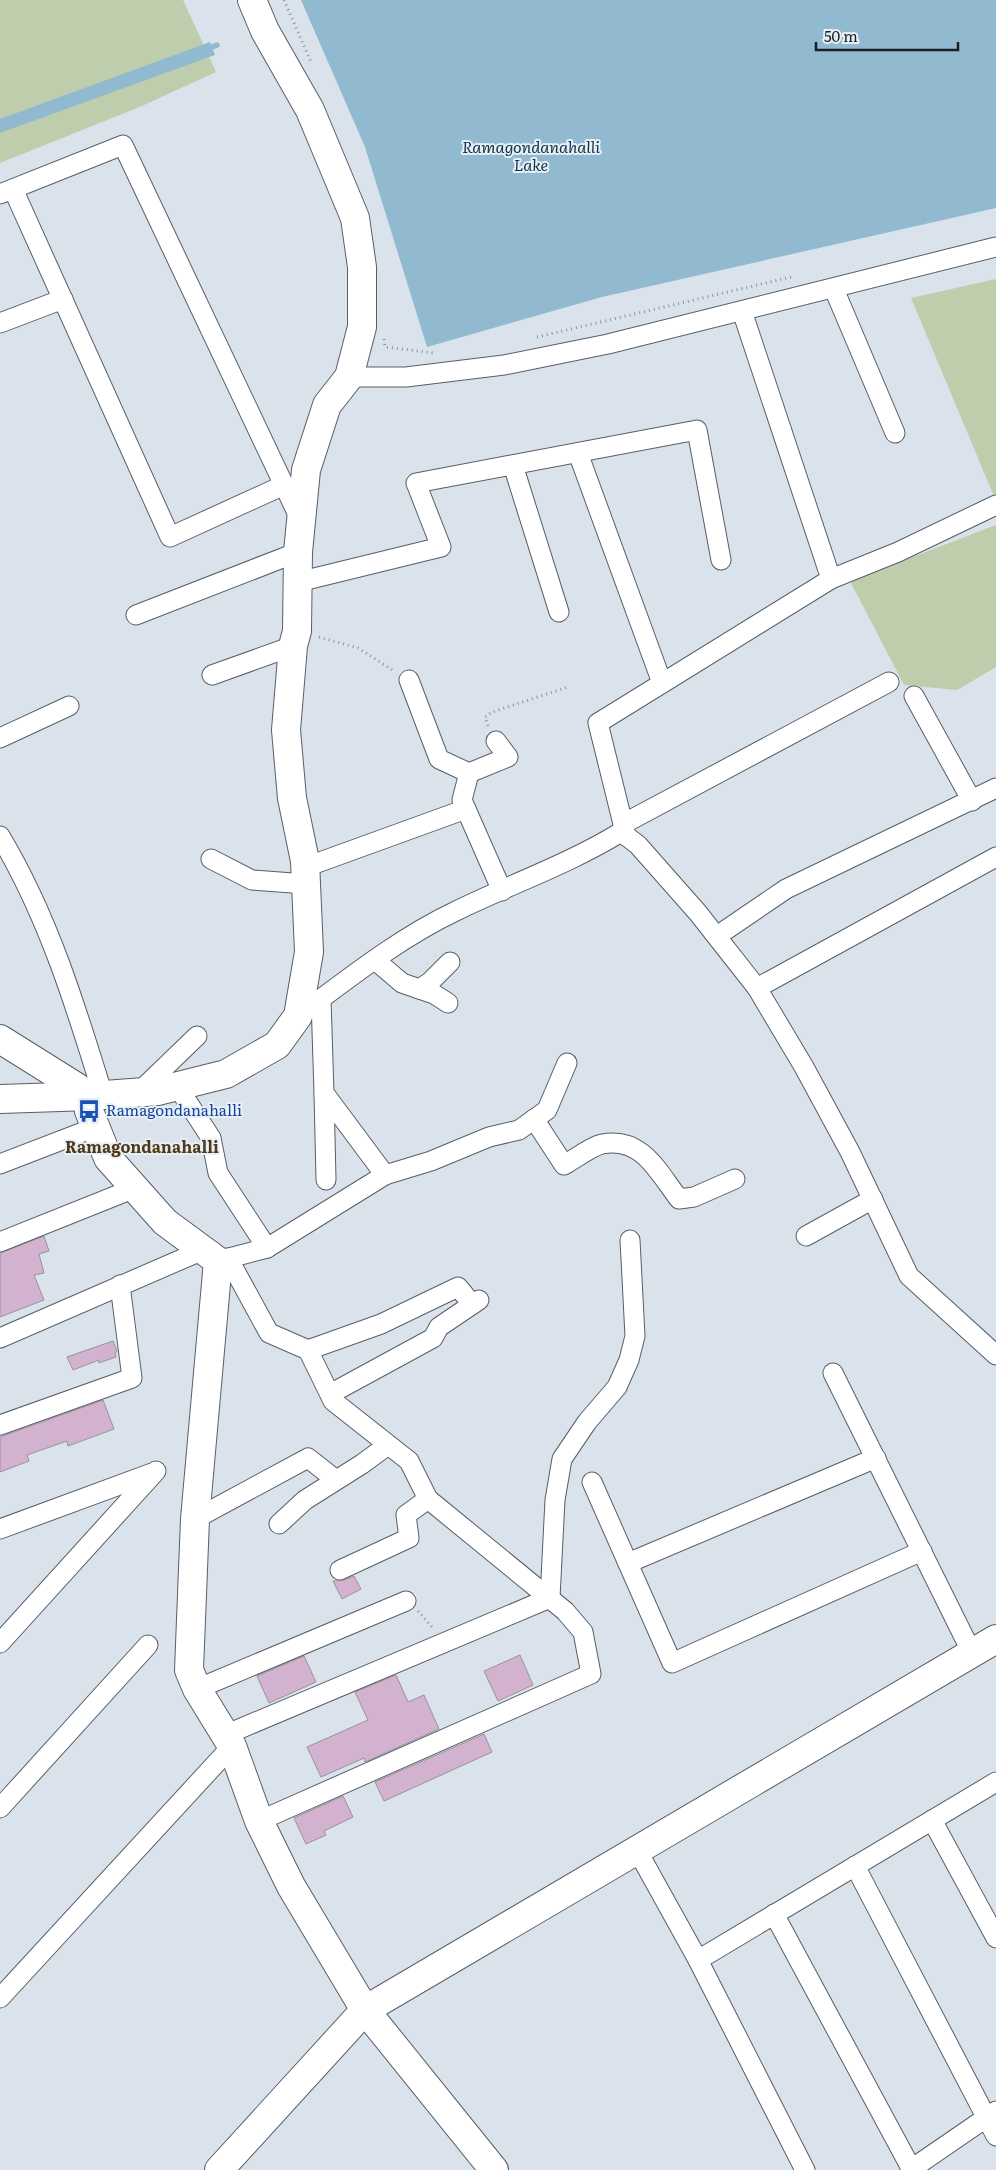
<svg xmlns="http://www.w3.org/2000/svg" width="996" height="2170" font-family="Literata,serif">
<style>
.green{fill:#beceac}
.water{fill:#91bad0}
.lines{fill:none;stroke-linecap:round;stroke-linejoin:round}
.stream{stroke:#91bad0;stroke-width:5.5}
.building{fill:#d3b2cf;stroke:#9a9299}
.street-casing{stroke:#585e66;stroke-width:21}
.secondary-casing{stroke:#585e66;stroke-width:30}
.path{stroke:#8c9298;stroke-width:3;stroke-dasharray:1 4;stroke-linecap:butt}
.street{stroke:#fff;stroke-width:19}
.secondary{stroke:#fff;stroke-width:28}
.labels{text-anchor:middle;stroke-width:4;stroke-linejoin:round;paint-order:stroke}
.transit-label{font-size:15px;fill:#164399;stroke:#e7eff8;text-anchor:start}
.water-label{font-size:16px;font-style:italic;fill:#0e3243;stroke:#e7eff8}
.neighbourhood-label{font-size:16px;font-weight:bold;fill:#503915;stroke:#e7eff8}
</style>
<rect width="100%" height="100%" fill="#dae2eb"/>
<g class="green">
<polygon points="0,0 183,0 216,72 142,106 0,163"/>
<polygon points="996,279 996,501 911,298"/>
<polygon points="996,525 996,667 957,690 904,685 850,581"/>
</g>
<g class="water">
<polygon points="301,0 996,0 996,208 602,297 427,347 365,147"/>
<polygon points="210,42 215,55 0,133 0,119"/>
</g>
<g class="lines">
<polyline class="stream" points="205,50 217,45"/>
</g>
<g class="building">
<polygon points="44,1236 49,1251 39,1254 44,1273 34,1275 44,1300 0,1317 0,1253"/>
<polygon points="113,1341 117,1351 115,1354 116,1357 99,1363 99,1360 73,1370 67,1357"/>
<polygon points="103,1400 114,1429 68,1446 67,1441 27,1455 29,1461 0,1472 0,1437"/>
<polygon points="354,1576 361,1589 342,1599 333,1581 344,1580"/>
<polygon points="520,1655 533,1685 498,1701 484,1671"/>
<polygon points="304,1656 316,1682 269,1703 257,1676"/>
<polygon points="396,1675 408,1702 424,1695 439,1729 365,1762 364,1758 321,1777 307,1747 368,1720 355,1692"/>
<polygon points="484,1734 492,1752 384,1801 375,1782"/>
<polygon points="343,1796 353,1817 324,1831 326,1835 306,1844 294,1818"/>
</g>
<g class="lines">
<defs>
<g id="street">
<polyline points="13,189 170,537 284,485"/>
<polyline points="0,194 123,145 300,519"/>
<polyline points="834,289 895,433"/>
<polyline points="0,323 63,299"/>
<polyline points="349,377 406,377 504,365 608,344 996,247"/>
<polyline points="578,453 662,683"/>
<polyline points="513,465 559,612"/>
<polyline points="831,579 898,552 996,505"/>
<polyline points="298,582 441,547 416,483 697,430 721,560"/>
<polyline points="136,615 298,552"/>
<polyline points="212,675 293,646"/>
<polyline points="409,680 439,759 469,773 462,800 502,891"/>
<polyline points="914,696 972,801"/>
<polyline points="0,738 69,706"/>
<polyline points="469,773 508,757 496,741"/>
<polyline points="623,824 889,682"/>
<path d="M 0,836 C 48,916 76,1007 103,1095"/>
<polyline points="626,836 598,723 831,579 742,311"/>
<polyline points="211,859 252,880 306,884"/>
<polyline points="306,867 466,809"/>
<polyline points="717,936 786,889 996,788"/>
<polyline points="375,960 402,983 434,994 448,1003"/>
<polyline points="757,988 996,857"/>
<polyline points="419,989 430,982 450,962"/>
<path d="M 298,1016 C 348,979 399,938 456,911 C 511,884 569,864 621,832 L 638,845 L 698,913 L 757,988 L 804,1067 L 850,1152 L 909,1276 L 996,1355"/>
<polyline points="177,1086 211,1138 218,1173 267,1248 218,1261"/>
<polyline points="139,1092 197,1036"/>
<polyline points="324,1093 326,1180"/>
<path d="M 534,1119 L 564,1165 C 575,1159 590,1147 602,1144 C 642,1136 658,1172 679,1199 L 694,1197 L 735,1179"/>
<polyline points="0,1164 96,1127"/>
<polyline points="385,1175 431,1161 489,1137 519,1130 547,1110 567,1063"/>
<polyline points="806,1236 873,1199"/>
<polyline points="0,1242 135,1188"/>
<polyline points="267,1248 385,1175 324,1093 321,999"/>
<polyline points="228,1258 269,1333 308,1350 333,1401 409,1461 428,1499 565,1611 583,1632 591,1674 259,1821"/>
<polyline points="0,1338 203,1250"/>
<polyline points="308,1350 381,1324 458,1287 472,1304"/>
<polyline points="833,1373 972,1653"/>
<polyline points="330,1394 433,1338 439,1327 479,1300"/>
<polyline points="0,1425 132,1378 120,1285"/>
<polyline points="592,1482 672,1663 922,1551"/>
<polyline points="195,1519 308,1458 336,1480"/>
<polyline points="279,1524 305,1500 362,1464 388,1445"/>
<polyline points="0,1529 152,1473"/>
<polyline points="628,1563 876,1458"/>
<polyline points="340,1570 409,1538 406,1515 428,1499"/>
<polyline points="550,1598 555,1500 562,1459 587,1422 617,1387 629,1360 635,1336 630,1240"/>
<polyline points="0,1643 156,1471"/>
<polyline points="197,1689 406,1601"/>
<polyline points="225,1735 550,1598"/>
<polyline points="0,1808 148,1645"/>
<polyline points="932,1820 996,1938"/>
<polyline points="637,1850 698,1960 805,2170"/>
<polyline points="855,1866 996,2136"/>
<polyline points="774,1914 912,2170"/>
<polyline points="698,1960 996,1782"/>
<polyline points="0,1998 232,1746"/>
<polyline points="910,2170 996,2111"/>
</g>
<g id="secondary">
<polyline points="0,1039 91,1096"/>
<polyline points="91,1096 89,1111 108,1158 165,1222 218,1261 195,1519 189,1670 197,1689 232,1746 259,1821 291,1886 365,2010 494,2170"/>
<polyline points="0,1099 91,1096 158,1091 226,1074 277,1045 298,1016 309,952 305,861 292,798 286,730 293,646 297,631 298,552 306,470 327,405 349,377 362,327 362,267 355,218 310,110 265,31 252,0"/>
<polyline points="219,2170 365,2010 996,1639"/>
</g>
</defs>
<use href="#street" class="street-casing"/>
<use href="#secondary" class="secondary-casing"/>
<g class="path">
<polyline points="284,0 311,62"/>
<polyline points="537,337 791,277"/>
<polyline points="384,339 385,347 435,353"/>
<polyline points="319,637 358,648 394,671"/>
<polyline points="488,726 485,717 492,712 568,687"/>
<polyline points="418,1611 432,1627"/>
</g>
<use href="#street" class="street"/>
<use href="#secondary" class="secondary"/>
</g>
<defs>
<symbol id="bus-bare" viewBox="-9 -9 18 18"><path d="M-5-6H5V4H4V6H2V4H-2V6H-4V4H-5ZM-3.5-4V0h7V-4ZM-3.5 1.2v1.5H-2V1.2ZM2 1.2v1.5H3.5V1.2Z" fill="#1a4fb4" stroke="#e7eff8" stroke-width="2.5" paint-order="stroke"/></symbol>
</defs>
<g fill-rule="evenodd">
<use href="#bus-bare" x="73" y="1095" width="32" height="32"/>
</g>
<g class="labels">
<g class="transit-label">
<text x="106" y="1116">Ramagondanahalli</text>
</g>
<g class="water-label">
<text x="531" y="153">Ramagondanahalli<tspan x="531" dy="18">Lake</tspan></text>
</g>
<g class="neighbourhood-label">
<text x="142" y="1153">Ramagondanahalli</text>
</g>
</g>
<path d="M816 42v8h142v-8" fill="none" stroke="#1c1f22" stroke-width="2.5"/>
<text x="824" y="42" font-size="15" fill="#1c1f22" stroke="#e7eff8" stroke-width="4" paint-order="stroke">50 m</text>
</svg>
